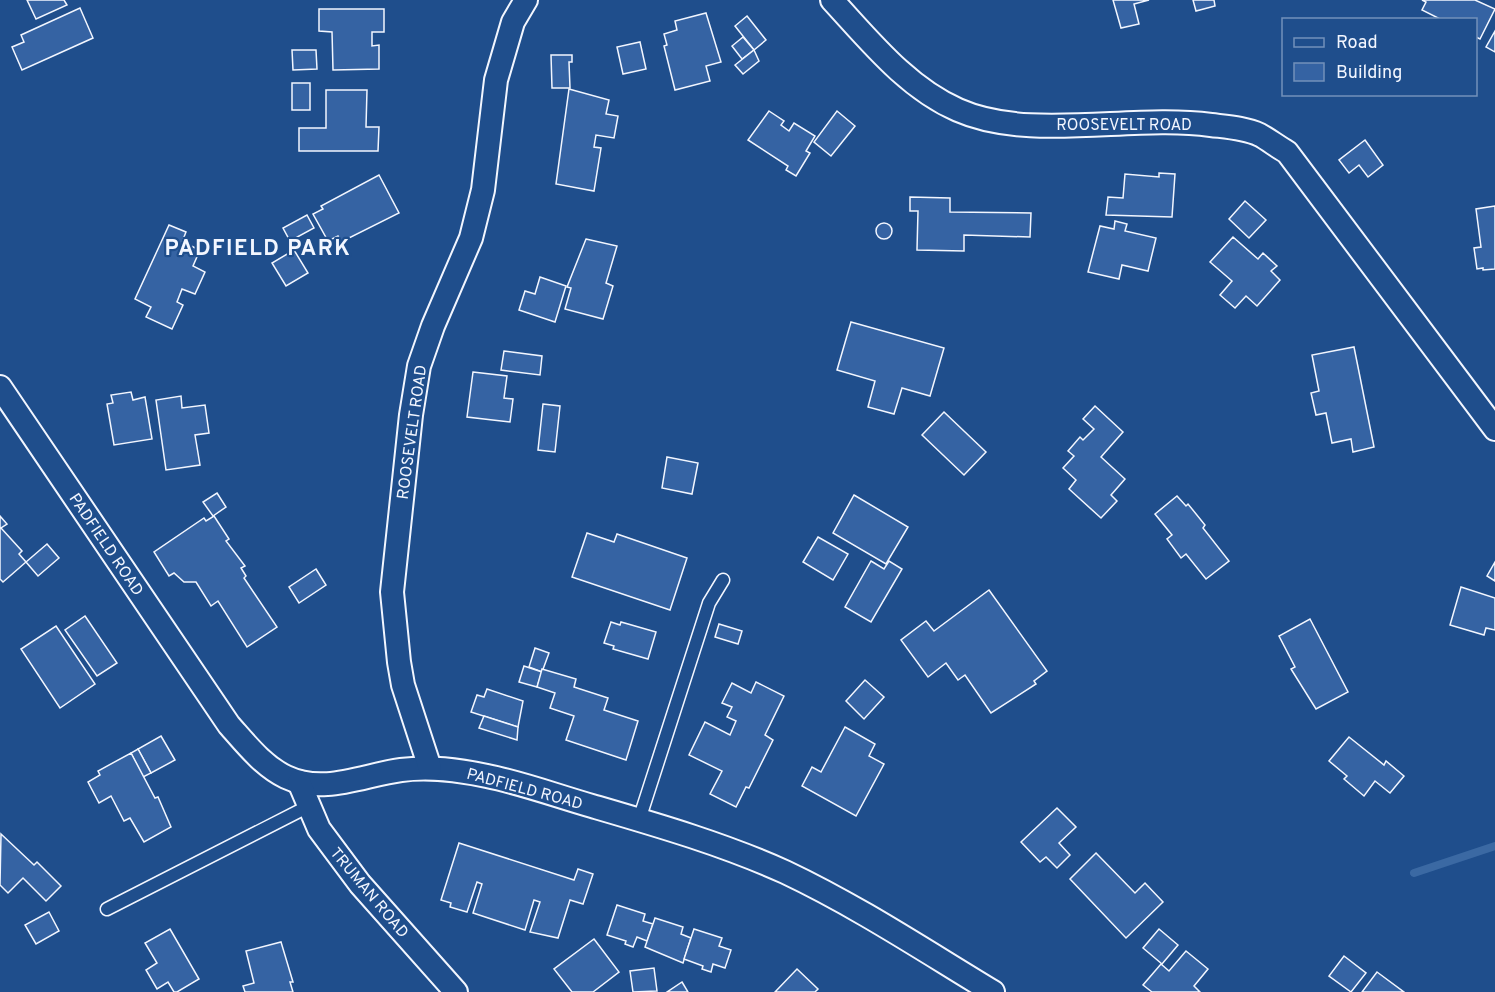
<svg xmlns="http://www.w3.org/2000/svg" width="1495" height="992" font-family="Overpass,sans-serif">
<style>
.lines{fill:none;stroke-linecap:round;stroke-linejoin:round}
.stream{stroke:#3b69a3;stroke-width:8}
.building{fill:#3563a3;stroke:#f2f6ff;stroke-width:1.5}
.lane-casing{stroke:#f2f6ff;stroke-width:15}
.street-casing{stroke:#f2f6ff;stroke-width:26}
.lane{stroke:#1f4e8c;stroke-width:12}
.street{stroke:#1f4e8c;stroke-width:22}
.labels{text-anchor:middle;stroke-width:4.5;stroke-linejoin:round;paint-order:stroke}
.street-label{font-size:16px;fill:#f2f6ff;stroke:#1f4e8c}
.district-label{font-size:22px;font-weight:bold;letter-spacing:1.5px;fill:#f2f6ff;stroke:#1f4e8c}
</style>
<rect width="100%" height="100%" fill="#1f4e8c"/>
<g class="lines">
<polyline class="stream" points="1414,873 1495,846"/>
</g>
<g class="building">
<polygon points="27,0 64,0 67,5 36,19"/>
<polygon points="1113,0 1149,0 1134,4 1139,24 1121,28"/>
<polygon points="1193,0 1214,0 1215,6 1196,11"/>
<polygon points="1422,0 1475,0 1495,9 1480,39 1476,37 1476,20 1442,20 1422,10 1426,2"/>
<polygon points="80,8 93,38 22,70 12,47 24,42 21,35"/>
<polygon points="319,9 384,9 384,32 372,32 372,46 379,45 379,69 333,70 332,32 319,31"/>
<polygon points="706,13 721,62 706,66 710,81 675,90 664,46 667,45 664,34 677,30 675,21"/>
<polygon points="747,16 766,40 754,50 735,26"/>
<polygon points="1495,31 1495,52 1486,47"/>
<polygon points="743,37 754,50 742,59 732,46"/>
<polygon points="640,42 646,69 623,74 617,47"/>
<polygon points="292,50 316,50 317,69 293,70"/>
<polygon points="754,50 759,61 743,74 735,65"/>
<polygon points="551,55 572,55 572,62 569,62 570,88 552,88"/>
<rect x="292" y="83" width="18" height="27"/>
<polygon points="569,89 609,100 606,114 618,116 614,138 596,135 594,147 601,148 594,191 556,184"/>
<polygon points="326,90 367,90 366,127 379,127 378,151 299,151 299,128 326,128"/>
<polygon points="769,111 784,121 781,125 789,131 794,123 815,136 806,151 810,153 796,176 786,170 788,166 748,140"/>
<polygon points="837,111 855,126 831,156 814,142"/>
<polygon points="1365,140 1383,165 1368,177 1359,165 1349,173 1339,160"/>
<polygon points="1159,173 1175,174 1172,217 1106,215 1108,197 1123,198 1125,174 1159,177"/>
<polygon points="379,175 399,213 341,242 338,236 328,241 313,214 323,209 321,206"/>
<polygon points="910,197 950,198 950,212 1031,213 1030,237 964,235 964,251 917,250 918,211 910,211"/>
<polygon points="1245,201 1266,220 1249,238 1229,219"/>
<polygon points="1495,206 1495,269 1483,270 1483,268 1477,269 1474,248 1481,247 1476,209"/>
<polygon points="307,215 314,228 290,241 283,228"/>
<polygon points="1115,221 1127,224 1125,231 1156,238 1148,271 1122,265 1119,279 1088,272 1100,226 1114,229"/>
<circle cx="884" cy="231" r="8"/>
<polygon points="169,225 186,232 182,242 200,250 193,266 205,272 195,294 182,289 177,302 183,305 172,329 146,317 151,307 135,299"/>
<polygon points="1233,237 1258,259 1263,253 1277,266 1271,271 1280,280 1257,306 1246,296 1235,308 1220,295 1232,281 1210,262"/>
<polygon points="586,239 617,246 606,283 613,286 603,319 565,309 571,288 567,287"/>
<polygon points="294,250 308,273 286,286 272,263"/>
<polygon points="540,277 566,286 555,322 519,310 525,291 535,294"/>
<polygon points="851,322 944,348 930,396 902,388 894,414 868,407 875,381 837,370"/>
<polygon points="1354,347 1374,447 1353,452 1351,439 1332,443 1326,413 1316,415 1311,393 1319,391 1312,355"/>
<polygon points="504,351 542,356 540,375 501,370"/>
<polygon points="473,372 507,376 504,398 513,399 510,422 467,417"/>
<polygon points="131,392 133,400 145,397 152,439 114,445 107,404 113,403 111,395"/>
<polygon points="181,396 182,408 205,405 209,433 195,435 200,465 166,470 156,400"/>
<polygon points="543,404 560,406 555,452 538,450"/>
<polygon points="1095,406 1123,432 1101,457 1125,479 1111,495 1117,501 1101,518 1069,489 1076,480 1063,468 1074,456 1068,451 1080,437 1083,440 1094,429 1083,419"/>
<polygon points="944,412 986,452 964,475 922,435"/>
<polygon points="667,457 698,463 692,494 662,488"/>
<polygon points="217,493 226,507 213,516 203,502"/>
<polygon points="854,495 908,527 886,564 833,533"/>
<polygon points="1177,496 1186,506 1188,504 1205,525 1203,528 1229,561 1206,579 1186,554 1181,558 1167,539 1172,535 1155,514"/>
<polygon points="0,516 7,524 1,528 22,551 19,554 26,562 3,582 0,579"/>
<polygon points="214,516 229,539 226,541 245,566 241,568 246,576 244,578 277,627 247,647 218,601 211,606 196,582 184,582 174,573 169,576 154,552 204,518 206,521"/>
<polygon points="587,533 614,542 617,534 687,558 670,610 572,577"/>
<polygon points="818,537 848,554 833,580 803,562"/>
<polygon points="47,544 59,558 38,576 26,562"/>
<polygon points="871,561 884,569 889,561 902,569 871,622 845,607"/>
<polygon points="1495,562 1495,581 1487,576"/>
<polygon points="316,569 326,585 299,603 289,587"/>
<polygon points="1461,587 1495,598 1495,630 1486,628 1484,635 1450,625"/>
<polygon points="989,590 1047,671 1034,681 1036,684 991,713 965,675 958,680 946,663 928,677 901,640 926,621 934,631"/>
<polygon points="85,616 117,663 97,676 65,630"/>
<polygon points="1310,619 1348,692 1316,709 1291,669 1295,667 1279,636"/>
<polygon points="611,622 620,625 621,622 656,632 648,659 613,649 614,646 604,643"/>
<polygon points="719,624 742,631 738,644 715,637"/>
<polygon points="56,626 95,684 60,708 21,649"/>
<polygon points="535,648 549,653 542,672 529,667"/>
<polygon points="524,666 542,672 537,687 519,682"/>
<polygon points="542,669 576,679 574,687 608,698 604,710 638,721 626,760 566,740 574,716 550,708 555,693 537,687"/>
<polygon points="865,680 884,697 864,719 846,701"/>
<polygon points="756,682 784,696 765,735 773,740 749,788 746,787 736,807 710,794 722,771 689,755 705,722 730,735 736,721 727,717 732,707 722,703 732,683 751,693"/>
<polygon points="487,689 523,701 518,727 471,712 477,695 484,697"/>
<polygon points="484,716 518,727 517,740 479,728"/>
<polygon points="845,727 875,744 869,756 884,764 856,816 802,786 812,767 821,772"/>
<polygon points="161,736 175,760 151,773 138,749"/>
<polygon points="1349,737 1384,765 1386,761 1404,776 1390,793 1375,781 1364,796 1344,779 1347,776 1329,761"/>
<polygon points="138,749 151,773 143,777 131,753"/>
<polygon points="131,753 155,798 158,797 171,827 144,842 130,818 124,821 111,796 99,803 88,782 100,775 98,771"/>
<polygon points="1057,808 1076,827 1059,843 1070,855 1057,868 1046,857 1040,862 1021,842"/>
<polygon points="1,834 34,865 37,862 61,886 46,901 23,878 8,893 0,885"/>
<polygon points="459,843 574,880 578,869 593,874 583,904 570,900 558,938 530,932 540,902 534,900 525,930 473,913 482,884 477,882 467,912 450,907 451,903 441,900"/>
<polygon points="1096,853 1135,893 1145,883 1163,902 1126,938 1070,879"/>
<polygon points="617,905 645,914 643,921 653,924 647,941 637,937 633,947 625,944 626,941 607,935"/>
<polygon points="49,912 59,931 36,944 25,925"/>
<polygon points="655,918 683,927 681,934 691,938 683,963 645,947"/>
<polygon points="170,929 199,979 177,992 174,992 168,982 157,989 146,970 157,963 145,943"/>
<polygon points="694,929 722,938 719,946 731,950 725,968 713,964 711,972 702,969 703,966 684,959"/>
<polygon points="1159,929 1178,945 1162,964 1143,948"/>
<polygon points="594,939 619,972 593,992 572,992 554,969"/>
<polygon points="281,942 293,982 290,982 293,992 245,992 243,986 254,983 246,951"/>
<polygon points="1186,951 1208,969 1194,986 1200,992 1152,992 1143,985 1161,964 1169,971"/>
<polygon points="1344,956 1366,973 1351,992 1329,976"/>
<polygon points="654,968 657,991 633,992 630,971"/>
<polygon points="797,969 818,989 815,992 775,992"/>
<polygon points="1377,972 1404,992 1362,992"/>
<polygon points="682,982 688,992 667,992"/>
</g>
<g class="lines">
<defs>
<g id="lane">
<polyline points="639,820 709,603 723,580"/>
<polyline points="107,909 309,806"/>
</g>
<g id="street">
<path d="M 832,0 C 869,40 907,88 958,110 C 1030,142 1132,114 1211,125 C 1227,127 1245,128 1260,135 C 1269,140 1278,147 1287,152 L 1495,429"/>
<path d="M 0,387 L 229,725 C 246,744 263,766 286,777 C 324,795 363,775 401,770 C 430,766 458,770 487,776 C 522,783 557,796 592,806 C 657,825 723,844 785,872 C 857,906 925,951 993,992"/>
<polyline points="430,768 403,685 399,662 392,592 411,415 419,366 433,326 471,238 483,190 496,80 513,22 526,0"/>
<polyline points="299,782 319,829 360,884 456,992"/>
</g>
</defs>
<use href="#lane" class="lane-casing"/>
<use href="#street" class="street-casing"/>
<use href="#lane" class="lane"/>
<use href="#street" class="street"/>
</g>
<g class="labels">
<g class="street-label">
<text x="1124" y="130">ROOSEVELT ROAD</text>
<text transform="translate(411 432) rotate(-82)" y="6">ROOSEVELT ROAD</text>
<text transform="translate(107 544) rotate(56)" y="6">PADFIELD ROAD</text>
<text transform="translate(525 788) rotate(15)" y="6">PADFIELD ROAD</text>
<text transform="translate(370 892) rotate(50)" y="6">TRUMAN ROAD</text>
</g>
<g class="district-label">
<text x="258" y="255">PADFIELD PARK</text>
</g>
</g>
<rect x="1282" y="18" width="195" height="78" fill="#1f4e8c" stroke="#7391ba" stroke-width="1.5"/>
<rect x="1294" y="38" width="30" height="9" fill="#1f4e8c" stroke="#7391ba" stroke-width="1.5"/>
<text x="1336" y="48" font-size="18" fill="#f2f6ff">Road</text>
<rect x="1294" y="63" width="30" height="18" fill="#3563a3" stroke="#7391ba" stroke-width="1.5"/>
<text x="1336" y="78" font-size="18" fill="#f2f6ff">Building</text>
</svg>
